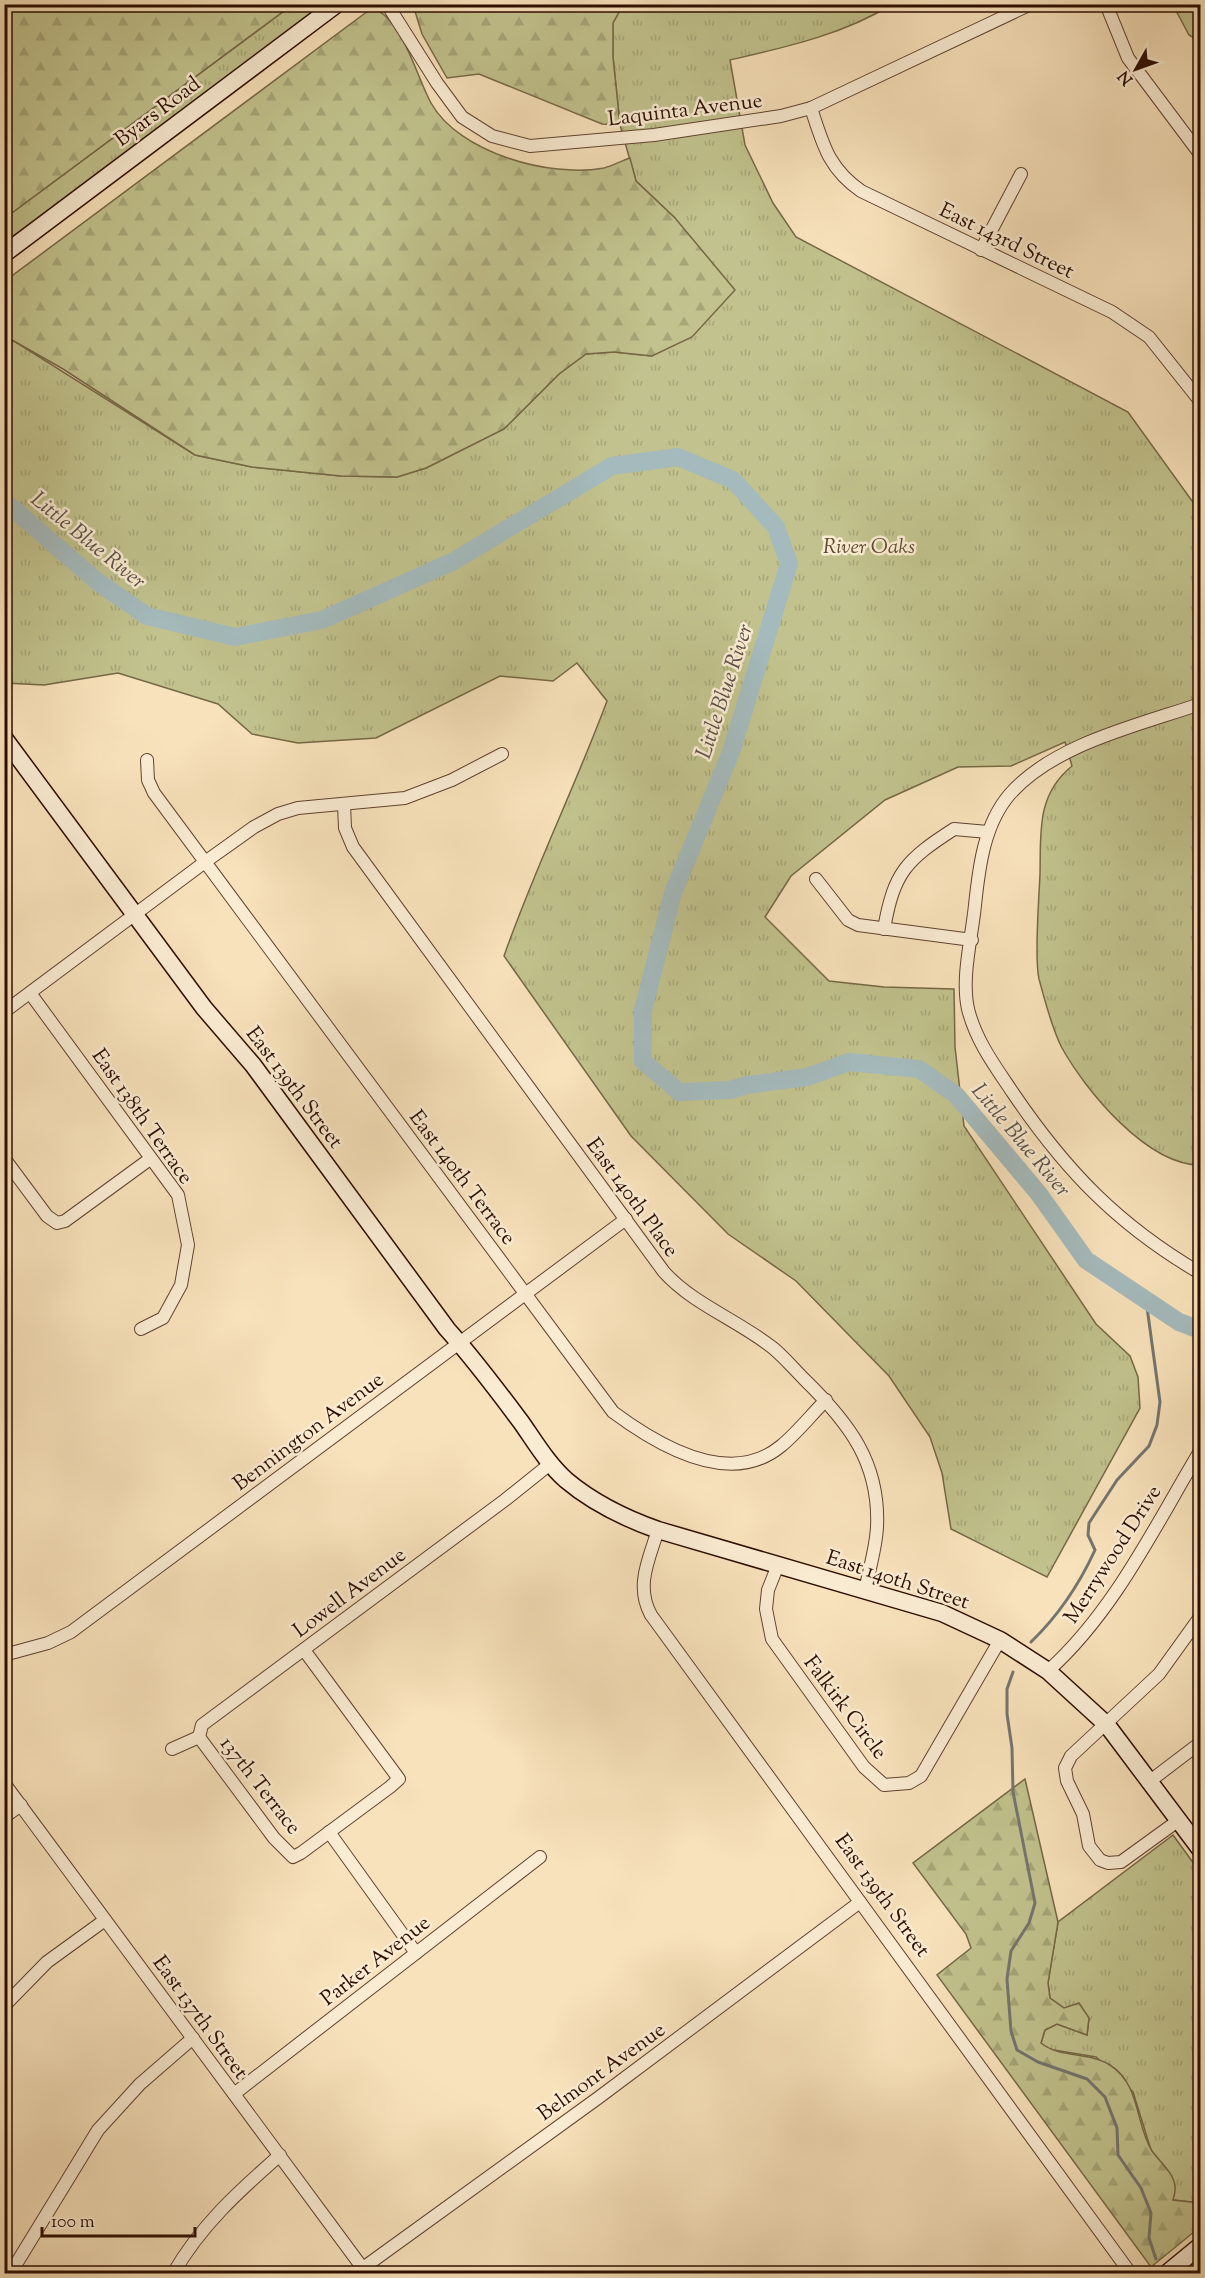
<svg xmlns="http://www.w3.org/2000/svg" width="1205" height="2278" font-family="'Sorts Mill Goudy',serif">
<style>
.grass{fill:url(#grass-tufts);stroke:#766846;stroke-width:1.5}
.forest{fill:url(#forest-firs);stroke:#766846;stroke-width:1.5}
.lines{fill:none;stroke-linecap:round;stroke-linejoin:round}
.stream{stroke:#747571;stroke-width:3}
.river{stroke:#a4babc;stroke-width:18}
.street-casing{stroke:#5f422f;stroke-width:14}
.secondary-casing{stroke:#2c0d00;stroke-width:19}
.street{stroke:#faecd3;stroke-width:12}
.secondary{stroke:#faecd3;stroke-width:16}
.labels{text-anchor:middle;stroke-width:5;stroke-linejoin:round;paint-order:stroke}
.street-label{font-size:21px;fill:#2c0d00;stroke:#faecd3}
.park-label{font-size:21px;font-style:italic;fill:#604c31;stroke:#faecd3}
.water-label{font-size:22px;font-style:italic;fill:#5c524b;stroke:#faecd3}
</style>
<defs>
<pattern id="grass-tufts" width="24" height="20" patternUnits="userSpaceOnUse" patternTransform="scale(1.5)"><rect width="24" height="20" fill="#c1c28d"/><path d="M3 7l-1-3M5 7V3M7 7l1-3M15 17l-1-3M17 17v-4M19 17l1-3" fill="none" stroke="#a6a678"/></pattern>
<pattern id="forest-firs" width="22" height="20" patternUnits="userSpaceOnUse" patternTransform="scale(1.5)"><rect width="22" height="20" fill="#c1c28d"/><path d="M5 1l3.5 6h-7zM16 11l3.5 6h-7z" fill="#a6a678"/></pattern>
</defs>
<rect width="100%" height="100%" fill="#f8e2bb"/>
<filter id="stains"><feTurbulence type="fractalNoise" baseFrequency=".00333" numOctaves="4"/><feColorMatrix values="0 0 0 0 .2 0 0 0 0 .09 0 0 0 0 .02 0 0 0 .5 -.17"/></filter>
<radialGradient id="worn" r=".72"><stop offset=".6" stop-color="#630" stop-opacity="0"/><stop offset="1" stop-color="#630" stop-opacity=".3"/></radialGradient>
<g class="grass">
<polygon points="292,5 325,5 5,245 5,218"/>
<path d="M 623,5 L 891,5 C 842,35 786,47 730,60 L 745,145 L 773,203 L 796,237 L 1128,412 L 1200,512 L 1200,1165 C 1147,1165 1086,1091 1062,1048 C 1052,1029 1045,1001 1039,979 C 1034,957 1039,900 1040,874 C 1041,833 1036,795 1072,766 L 1065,742 L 1011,766 L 958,767 L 885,800 L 791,876 L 765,917 L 829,981 L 884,987 L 954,989 L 955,1047 L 964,1126 L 1096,1324 L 1130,1356 L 1138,1377 L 1140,1408 L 1047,1577 L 951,1529 L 942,1473 L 930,1437 L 889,1376 L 796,1281 L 728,1234 L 631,1136 L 504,956 C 534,870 575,787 607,701 L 577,663 L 553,681 L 500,676 L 376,738 L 298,743 L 252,734 L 218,704 L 118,673 L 44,685 L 5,683 L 5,344 L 14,341 L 195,455 L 252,467 L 341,476 L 397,477 L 426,468 L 504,429 L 559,374 L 586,354 L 614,352 L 652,356 L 675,218 L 636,181 L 620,125 L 613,57 L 613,23 Z"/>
<polygon points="1173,5 1200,5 1200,42 1189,35"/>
<polygon points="1173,1835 1200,1872 1200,2203 1173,2200 1168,2172 1151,2150 1133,2092 1096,2057 1048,2049 1041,2043 1045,2030 1057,2024 1087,2035 1089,2018 1064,2008 1050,1998 1048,1983 1058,1922"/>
</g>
<g class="forest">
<polygon points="5,4 292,4 292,5 5,218"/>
<polygon points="413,5 623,5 613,23 613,57 620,125 602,124 479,74 447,78 422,34"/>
<path d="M 372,8 C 403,18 416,76 431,103 C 459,153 550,178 604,168 C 612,166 621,161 630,158 L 636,181 L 675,218 L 735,290 L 692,337 L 652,356 L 614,352 L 586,354 L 559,374 L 504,429 L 426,468 L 397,477 L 341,476 L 252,467 L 195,455 L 63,369 L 5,336 L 5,281 Z"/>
<path d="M 1025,1779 L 1058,1922 L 1048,1983 L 1050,1998 L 1064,2008 L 1079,2003 L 1089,2018 L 1087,2035 L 1057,2024 L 1045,2030 L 1041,2043 C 1059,2058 1090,2052 1110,2065 C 1141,2085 1135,2124 1152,2151 C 1160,2162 1173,2172 1175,2186 C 1176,2190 1174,2196 1173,2200 L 1200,2203 L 1200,2227 L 1151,2267 L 937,1975 L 971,1948 L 966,1934 L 913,1863 Z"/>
</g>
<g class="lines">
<g class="stream">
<path d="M 1031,1642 C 1059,1615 1079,1585 1095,1550 L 1088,1535 L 1089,1523 L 1117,1480 L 1149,1446 L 1157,1425 L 1160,1402 L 1146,1300"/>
<polyline points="1013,1672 1007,1689 1007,1714 1012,1748 1013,1792 1035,1903 1029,1923 1011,1951 1007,1979 1011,2031 1017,2050 1038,2062 1087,2079 1105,2097 1117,2128 1118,2155 1141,2188 1151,2213 1149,2238 1156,2259"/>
</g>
<polyline class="river" points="4,501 98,582 147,616 235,637 322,620 454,561 612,466 678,457 733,480 776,527 789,564 731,752 673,893 643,1010 643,1061 679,1092 730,1090 747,1085 807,1077 849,1062 919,1069 956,1095 1039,1194 1086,1260 1179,1322 1200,1330"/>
<defs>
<g id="street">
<polyline points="387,4 437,83 462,117 492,136 530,146 654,135 781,116 811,108 1031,4"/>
<polyline points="1106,4 1128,58 1200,154"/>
<path d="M 811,108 C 823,144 828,168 861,191 L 1112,312 L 1149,337 L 1200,401"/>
<polyline points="981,250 1021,174"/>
<path d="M 1200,704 C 1139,725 1054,744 1010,794 C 984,824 979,867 975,905 C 972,937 961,977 968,1009 C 976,1041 995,1066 1013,1093 C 1066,1171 1118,1225 1200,1273"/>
<path d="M 147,760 L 148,780 L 154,793 L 613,1412 C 656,1444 729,1489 781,1446 C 797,1433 811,1415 826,1400"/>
<path d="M 344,804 L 345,828 L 353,847 L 664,1272 C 694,1305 738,1320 773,1348 C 784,1357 795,1370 805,1380 C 849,1423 880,1463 877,1527 C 876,1548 869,1570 865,1591"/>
<polyline points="816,879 848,920 858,925 972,940"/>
<path d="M 884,929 C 894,872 906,860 954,829 L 988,832"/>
<polyline points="30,993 178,1195 188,1245 181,1285 163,1318 141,1329"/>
<polyline points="4,1012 205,862 254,827 278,814 298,808 405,798 452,780 502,754"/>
<polyline points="4,1158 47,1216 57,1223 65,1221 150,1159"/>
<path d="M 658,1530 C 649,1559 635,1586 651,1615 L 1131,2274"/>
<polyline points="778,1565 768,1590 766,1609 772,1639 864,1767 884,1785 909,1783 921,1776 1000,1640"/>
<polyline points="4,1655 48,1643 71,1632 626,1219"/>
<path d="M 1048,1671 C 1114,1612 1155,1526 1200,1451"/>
<polyline points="199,1737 274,1838 293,1857 301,1853 390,1787 399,1779 304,1650"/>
<polyline points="172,1749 199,1737 202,1725 505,1500 550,1464"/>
<polyline points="1150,1781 1200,1743"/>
<polyline points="4,1783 367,2274"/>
<polyline points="4,1817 21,1805"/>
<polyline points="1179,1820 1121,1862 1108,1863 1100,1860 1089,1846 1083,1814 1067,1781 1065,1768 1071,1756 1159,1674 1200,1617"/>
<polyline points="329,1832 416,1953"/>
<polyline points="4,2006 47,1962 105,1920"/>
<polyline points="234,2094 540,1857"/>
<polyline points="10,2274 98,2130 140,2084 193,2038"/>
<path d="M 173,2274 C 200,2226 239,2191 280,2155"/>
<polyline points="359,2274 363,2268 598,2098 860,1902"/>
</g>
<g id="secondary">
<polyline points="4,254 337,4"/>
<path d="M 4,738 L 204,1008 L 253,1065 L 447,1329 C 474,1359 497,1390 521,1422 C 535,1442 548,1464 566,1480 C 592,1502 627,1519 658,1530 L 942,1613 L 1000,1640 L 1048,1671 L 1107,1725 L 1200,1849"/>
<polyline points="1166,2274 1200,2246"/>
</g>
</defs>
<use href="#street" class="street-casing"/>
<use href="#secondary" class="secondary-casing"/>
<use href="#street" class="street"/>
<use href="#secondary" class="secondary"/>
</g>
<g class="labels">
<g class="street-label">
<text transform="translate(685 109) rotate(-7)" y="7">Laquinta Avenue</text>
<text transform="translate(157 111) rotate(-37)" y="7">Byars Road</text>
<text transform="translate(1007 240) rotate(26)" y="7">East 143rd Street</text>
<text transform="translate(295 1087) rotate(53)" y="7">East 139th Street</text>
<text transform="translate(143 1116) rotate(55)" y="7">East 138th Terrace</text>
<text transform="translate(463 1177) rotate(53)" y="7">East 140th Terrace</text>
<text transform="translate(633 1197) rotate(54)" y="7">East 140th Place</text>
<text transform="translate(308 1431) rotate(-37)" y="7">Bennington Avenue</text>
<text transform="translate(1112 1554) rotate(-57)" y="7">Merrywood Drive</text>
<text transform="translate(898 1579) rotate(18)" y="7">East 140th Street</text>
<text transform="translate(349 1592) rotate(-37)" y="7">Lowell Avenue</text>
<text transform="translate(846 1707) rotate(53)" y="7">Falkirk Circle</text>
<text transform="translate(261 1785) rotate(52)" y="7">137th Terrace</text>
<text transform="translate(883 1895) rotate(54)" y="7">East 139th Street</text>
<text transform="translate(375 1960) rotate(-38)" y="7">Parker Avenue</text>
<text transform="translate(201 2017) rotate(54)" y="7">East 137th Street</text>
<text transform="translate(601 2071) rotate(-36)" y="7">Belmont Avenue</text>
</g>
<g class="park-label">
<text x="869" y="553">River Oaks</text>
</g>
<g class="water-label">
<text transform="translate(89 539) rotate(39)" y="8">Little Blue River</text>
<text transform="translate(723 691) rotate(-72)" y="8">Little Blue River</text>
<text transform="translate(1022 1139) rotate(50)" y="8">Little Blue River</text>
</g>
</g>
<rect width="1205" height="2278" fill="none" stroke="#f8e2bb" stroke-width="24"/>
<rect x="6" y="6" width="1193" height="2266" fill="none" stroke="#2c0d00" stroke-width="3"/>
<rect x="12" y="12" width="1181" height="2254" fill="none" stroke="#2c0d00" stroke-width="1.5"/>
<g transform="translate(1136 69) rotate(230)" stroke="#faecd3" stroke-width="4.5" paint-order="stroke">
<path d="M0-4.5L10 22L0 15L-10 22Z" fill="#2c0d00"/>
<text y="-9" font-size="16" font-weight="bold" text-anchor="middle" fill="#2c0d00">N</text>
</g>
<path d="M42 2227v9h153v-9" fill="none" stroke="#2c0d00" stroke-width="3"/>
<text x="51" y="2227" font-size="18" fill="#2c0d00" stroke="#faecd3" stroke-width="4.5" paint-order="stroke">100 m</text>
<rect width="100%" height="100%" filter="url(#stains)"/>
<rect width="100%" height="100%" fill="url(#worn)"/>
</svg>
